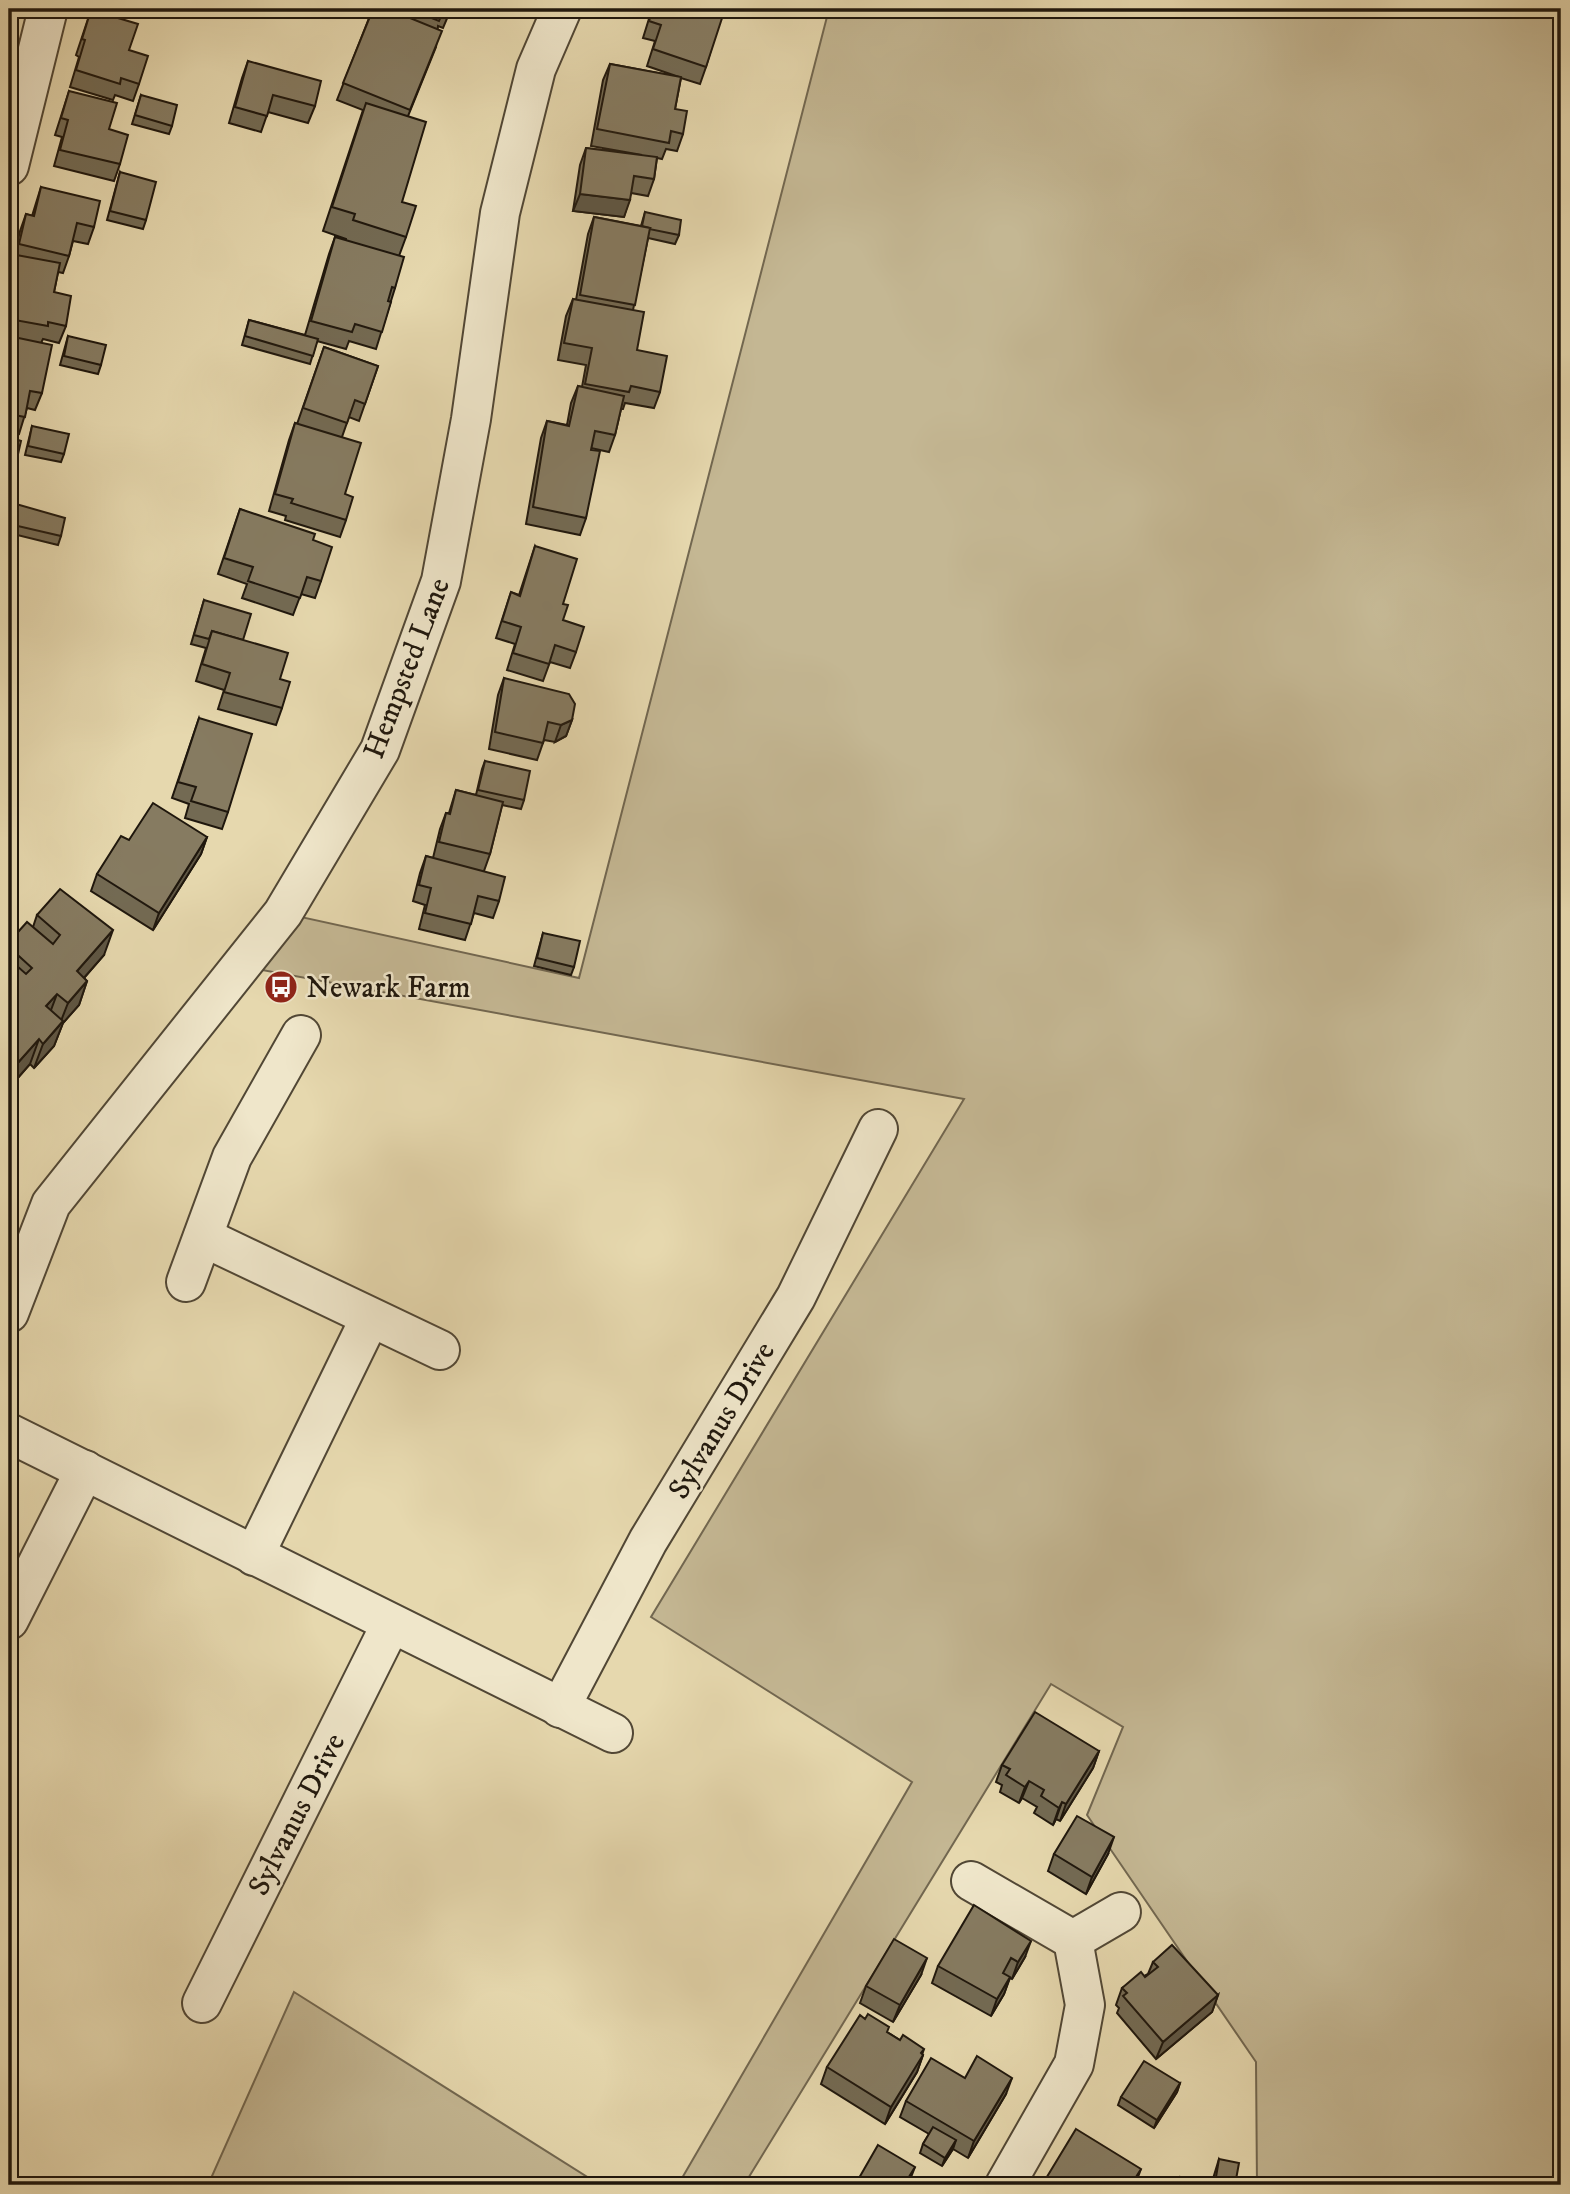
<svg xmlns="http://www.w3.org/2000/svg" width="1570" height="2194" font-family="'IM FELL DW Pica',serif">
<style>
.green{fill:#c4b793;stroke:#726750;stroke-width:2}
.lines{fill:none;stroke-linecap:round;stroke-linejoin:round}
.minor-casing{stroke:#514735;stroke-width:42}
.minor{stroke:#efe6ca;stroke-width:38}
.wall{fill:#736a53;stroke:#1f170d;stroke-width:2}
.shaded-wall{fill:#5e5644;stroke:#1f170d;stroke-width:2}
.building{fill:#867b61;stroke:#1f170d;stroke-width:2}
.labels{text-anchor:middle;stroke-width:5;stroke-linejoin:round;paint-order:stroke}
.street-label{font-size:30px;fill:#1f170d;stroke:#efe6ca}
.poi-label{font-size:30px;fill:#1f170d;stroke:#efe6ca;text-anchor:start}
</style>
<rect width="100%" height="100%" fill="#e6d8ae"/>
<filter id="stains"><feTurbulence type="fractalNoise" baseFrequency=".00286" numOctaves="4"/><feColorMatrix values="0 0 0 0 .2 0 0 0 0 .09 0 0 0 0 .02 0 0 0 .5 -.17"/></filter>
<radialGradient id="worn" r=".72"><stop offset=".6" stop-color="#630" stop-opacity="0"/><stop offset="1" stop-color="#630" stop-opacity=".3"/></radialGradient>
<g class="green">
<polygon points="829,9 1561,9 1561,2185 1257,2185 1256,2062 1087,1815 1123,1727 1051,1684 744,2185 678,2185 912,1782 651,1617 964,1099 240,966 283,913 579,978"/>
<polygon points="294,1992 600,2185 208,2185"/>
</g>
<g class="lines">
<defs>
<g id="minor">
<polyline points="9,166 48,9"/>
<polyline points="203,1237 440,1350"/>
<polyline points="186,1282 232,1157 301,1035"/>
<polyline points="9,1313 51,1204 283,913 380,750 441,581 471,419 500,213 536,69 562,9"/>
<polyline points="9,1433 613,1733"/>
<polyline points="254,1556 370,1318"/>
<polyline points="9,1620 85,1470"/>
<polyline points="560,1708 648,1541 796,1297 878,1129"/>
<polyline points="971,1881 1073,1940 1085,2005 1074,2064 1005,2185"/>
<polyline points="1073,1940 1121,1912"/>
<polyline points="202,2003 391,1624"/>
</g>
</defs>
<use href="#minor" class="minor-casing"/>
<use href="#minor" class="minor"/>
</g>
<g class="wall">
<polygon points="362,9 451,9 443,28 438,26 436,47 408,116 402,202 406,237 399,256 395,288 376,349 349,341 346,349 317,341 310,364 242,345 249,320 305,335 329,254 335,237 346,240 346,239 323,231 363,110 337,100 371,13"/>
<polygon points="652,9 723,9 706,67 700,84 681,78 675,109 683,134 677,151 666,149 662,159 657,158 654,179 648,196 631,193 624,217 573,211 580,165 586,148 642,155 591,146 603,80 610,64 679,77 647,66 655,41 643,38"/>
<polygon points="796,9 812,9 810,14"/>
<polygon points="91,10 129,50 139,84 133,101 115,95 113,100 70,87 79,57 76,55"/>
<polygon points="248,61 315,106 308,123 268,112 261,132 229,123 242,78"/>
<polygon points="69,91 109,129 120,164 114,181 54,166 62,137 55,135"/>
<polygon points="141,95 172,126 169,134 132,124"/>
<polygon points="120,172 146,220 143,229 107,220"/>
<polygon points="41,187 94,227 88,244 73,241 69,256 63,273 58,272 54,292 66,326 59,343 43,339 41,343 42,393 35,410 27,408 19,434 9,432 9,259 11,254 14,255 20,231 26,214 32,216"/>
<polygon points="645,212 679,235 675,244 648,238 633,310 637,350 660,392 654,408 625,403 623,409 621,409 615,435 609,452 591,448 586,518 580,535 526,524 541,438 547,421 567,425 571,403 578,386 582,387 586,365 558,360 566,316 573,299 576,300 588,234 594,217 641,226"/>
<polygon points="68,336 101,365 98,374 60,365"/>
<polygon points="324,347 378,366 359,421 349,417 342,437 346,520 340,537 285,520 286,516 269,511 289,440 295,423 297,424"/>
<polygon points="32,426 64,454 61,462 25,455"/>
<polygon points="9,437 16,463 10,479 9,479"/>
<polygon points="9,502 61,536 58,545 9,533"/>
<polygon points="240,509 313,540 321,581 315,598 301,594 293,615 242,598 247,584 218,574"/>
<polygon points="535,546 563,604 563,620 576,652 570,668 550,662 543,681 507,670 515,644 496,638 511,592 519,595"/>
<polygon points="204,600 280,679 282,708 276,725 218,709 224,690 196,681 206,648 191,644"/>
<polygon points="504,678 572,720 566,736 555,742 544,740 537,760 489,749 498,695"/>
<polygon points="199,718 228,812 222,829 185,818 189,804 172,798"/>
<polygon points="485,761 524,800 521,809 502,805 490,854 484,871 499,901 493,918 474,913 465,940 419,929 425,905 413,901 420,873 426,856 433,858 440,829 446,813 449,813 456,790 476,795 482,769"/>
<polygon points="207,837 201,854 153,930 91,891 97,874 129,840"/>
<polygon points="37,915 104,955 84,978 87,981 79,1005 63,1023 54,1046 34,1068 30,1064 9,1088 9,942 33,927"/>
<polygon points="543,933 574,967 571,975 534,966"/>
<polygon points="1099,1751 1093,1768 1060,1821 1056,1819 1053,1825 1034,1813 1037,1807 1022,1798 1019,1803 1000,1792 1002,1785 996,1782 1002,1765"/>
<polygon points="1054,1854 1108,1854 1086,1894 1048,1871"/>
<polygon points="1025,1957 1012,1979 1010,1978 1004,1994 991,2016 932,1983 938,1966"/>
<polygon points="1153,1962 1218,1995 1212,2012 1156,2059 1117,2013 1119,2008 1116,2005 1122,1988 1148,1974"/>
<polygon points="921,1975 893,2022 860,2003 866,1986"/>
<polygon points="887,2032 923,2055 917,2072 885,2124 821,2084 827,2067"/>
<polygon points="965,2078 1006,2094 968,2158 953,2149 942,2166 920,2153 923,2144 929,2134 900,2117 906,2101"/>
<polygon points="1180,2083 1177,2092 1154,2128 1118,2105 1121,2097"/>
<polygon points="1219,2159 1235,2185 1177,2185 1180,2177 1212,2182"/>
</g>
<g class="shaded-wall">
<polygon points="580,194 630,200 624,217 573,211"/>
<polygon points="572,720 566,736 555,742 561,725"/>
<polygon points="207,837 201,854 153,930 159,913"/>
<polygon points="113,930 104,955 68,996 77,971"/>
<polygon points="87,981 79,1005 63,1023 54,1046 34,1068 43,1044 59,1026 68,1003"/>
<polygon points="57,994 48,1018 46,1006"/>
<polygon points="39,1039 30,1064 9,1088 9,1084 15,1066"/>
<polygon points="1099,1751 1093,1768 1060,1821 1066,1804"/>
<polygon points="1029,1781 1022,1798 1019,1803 1025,1787"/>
<polygon points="1062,1802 1056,1819 1053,1825 1059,1808"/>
<polygon points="1114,1837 1108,1854 1086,1894 1092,1877"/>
<polygon points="1031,1941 1025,1957 1012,1979 1018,1962"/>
<polygon points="927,1958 921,1975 893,2022 900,2005"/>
<polygon points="1010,1977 1004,1994 991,2016 997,1999"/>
<polygon points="1218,1995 1212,2012 1156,2059 1163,2042"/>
<polygon points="924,2049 920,2061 923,2055 917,2072 885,2124 891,2107"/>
<polygon points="1012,2078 1006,2094 968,2158 974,2141"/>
<polygon points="1180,2083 1177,2092 1154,2128 1157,2120"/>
<polygon points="956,2140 953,2149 942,2166 945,2158"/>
<polygon points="915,2167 908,2185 904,2185"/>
<polygon points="1141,2169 1135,2185 1131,2185"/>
</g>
<g class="building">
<polygon points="373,9 388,9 442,31 410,110 343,83"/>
<polygon points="409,9 450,9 449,11 444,9 439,21"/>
<polygon points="653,9 725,9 706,67 653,49 661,25 649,21"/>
<polygon points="91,10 138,24 129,50 148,56 139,84 121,78 120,84 76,70 85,40 82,39"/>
<polygon points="248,61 321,81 315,106 273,95 267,116 235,107"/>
<polygon points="610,64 681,77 675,109 687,111 683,134 671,131 669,143 597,129"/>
<polygon points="69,91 117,103 109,129 128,135 120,164 60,150 68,120 61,118"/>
<polygon points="141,95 177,105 172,126 135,115"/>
<polygon points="366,103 426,122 402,202 416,206 406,237 353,220 355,214 332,207"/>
<polygon points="586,148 657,157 654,179 634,176 630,200 580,194"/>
<polygon points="120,172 156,182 146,220 110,211"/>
<polygon points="41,187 100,201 94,227 77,223 69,256 19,244 26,214 34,216"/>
<polygon points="645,212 681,220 679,235 649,229 650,228 642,226"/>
<polygon points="594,217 650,228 635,305 580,295"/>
<polygon points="335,237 404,257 395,288 392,287 388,301 391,302 382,332 355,324 352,332 311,321"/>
<polygon points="11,254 60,263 54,292 71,296 66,326 48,322 48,326 9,319 9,267"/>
<polygon points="573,299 644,312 637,350 667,356 660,392 631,386 629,392 585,384 592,348 564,343"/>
<polygon points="249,320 318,339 313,356 245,336"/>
<polygon points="9,336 52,345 42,393 30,391 25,417 9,414"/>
<polygon points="68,336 106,345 101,365 64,356"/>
<polygon points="324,347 378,366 365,404 355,400 347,423 303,408"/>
<polygon points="578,386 624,396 615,435 595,431 591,450 600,451 586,518 533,507 547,421 569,426"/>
<polygon points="295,423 361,443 345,494 353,497 346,520 291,503 293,499 275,494"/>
<polygon points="32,426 69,434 64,454 28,446"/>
<polygon points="9,437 21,441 16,463 9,461"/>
<polygon points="9,502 65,518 61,536 9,524"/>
<polygon points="240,509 315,534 313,540 332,547 321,581 307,577 300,598 248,581 253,567 224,558"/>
<polygon points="535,546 577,559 563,604 568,605 563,620 584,627 576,652 555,645 549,664 513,653 521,627 502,621 511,592 520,596"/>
<polygon points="204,600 251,614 243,640 212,631 209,639 194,635"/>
<polygon points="212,631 288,653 280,679 290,682 282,708 224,692 230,673 202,664"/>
<polygon points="504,678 569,694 575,704 572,720 561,725 548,722 543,743 495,732"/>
<polygon points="199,718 252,734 228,812 191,801 196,787 178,782"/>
<polygon points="485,761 530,771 524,800 478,790"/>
<polygon points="456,790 503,802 490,854 439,842 446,813 450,814"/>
<polygon points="153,803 207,837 159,913 97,874 121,836 129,840"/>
<polygon points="426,856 505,877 499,901 478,896 471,924 425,913 431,888 419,885"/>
<polygon points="60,889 113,930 77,971 87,981 68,1003 57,994 46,1006 63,1021 43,1044 39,1039 15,1066 9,1061 9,959 26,974 32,968 9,947 9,942 27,922 53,944 60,935 37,915"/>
<polygon points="543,933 580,941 574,967 537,958"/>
<polygon points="1035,1712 1099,1751 1066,1804 1062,1802 1059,1808 1041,1796 1044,1790 1029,1781 1025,1787 1006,1775 1010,1769 1002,1765"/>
<polygon points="1077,1816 1114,1837 1092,1877 1054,1854"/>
<polygon points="974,1905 1031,1941 1018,1962 1011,1958 1003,1973 1010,1977 997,1999 938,1966"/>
<polygon points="894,1939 927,1958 900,2005 866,1986"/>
<polygon points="1172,1945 1218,1995 1163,2042 1123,1996 1127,1993 1122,1988 1141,1972 1145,1977 1158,1967 1153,1962"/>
<polygon points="868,2014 889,2027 887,2032 900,2040 903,2035 924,2049 921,2053 923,2055 891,2107 827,2067 860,2015 865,2019"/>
<polygon points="977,2056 1012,2078 974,2141 906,2101 931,2058 965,2078"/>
<polygon points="1144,2061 1180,2083 1157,2120 1121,2097"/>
<polygon points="933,2127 956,2140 945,2158 923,2144"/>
<polygon points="1076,2129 1141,2169 1131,2185 1042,2185"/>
<polygon points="878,2145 915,2167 904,2185 855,2185"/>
<polygon points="1219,2159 1239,2163 1235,2185 1178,2185 1180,2177 1215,2183"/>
</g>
<defs>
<symbol id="bus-disc" viewBox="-11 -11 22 22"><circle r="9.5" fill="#8f2418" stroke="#efe6ca"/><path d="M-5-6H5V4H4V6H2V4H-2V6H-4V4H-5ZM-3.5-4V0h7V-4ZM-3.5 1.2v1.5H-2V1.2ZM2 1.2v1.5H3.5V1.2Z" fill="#fff"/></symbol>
</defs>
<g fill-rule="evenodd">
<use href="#bus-disc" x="262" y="968" width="38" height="38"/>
</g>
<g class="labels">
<g class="street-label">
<text transform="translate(406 668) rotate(-69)" y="10">Hempsted Lane</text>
<text transform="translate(721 1420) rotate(-59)" y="10">Sylvanus Drive</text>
<text transform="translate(296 1814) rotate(-63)" y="10">Sylvanus Drive</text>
</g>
<g class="poi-label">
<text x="306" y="997">Newark Farm</text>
</g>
</g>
<rect width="1570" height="2194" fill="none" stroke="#e6d8ae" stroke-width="35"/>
<rect x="10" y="10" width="1549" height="2173" fill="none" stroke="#1f170d" stroke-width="3.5"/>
<rect x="18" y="18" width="1535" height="2159" fill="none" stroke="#1f170d" stroke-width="2"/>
<rect width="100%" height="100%" filter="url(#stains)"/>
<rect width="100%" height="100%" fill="url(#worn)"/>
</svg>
